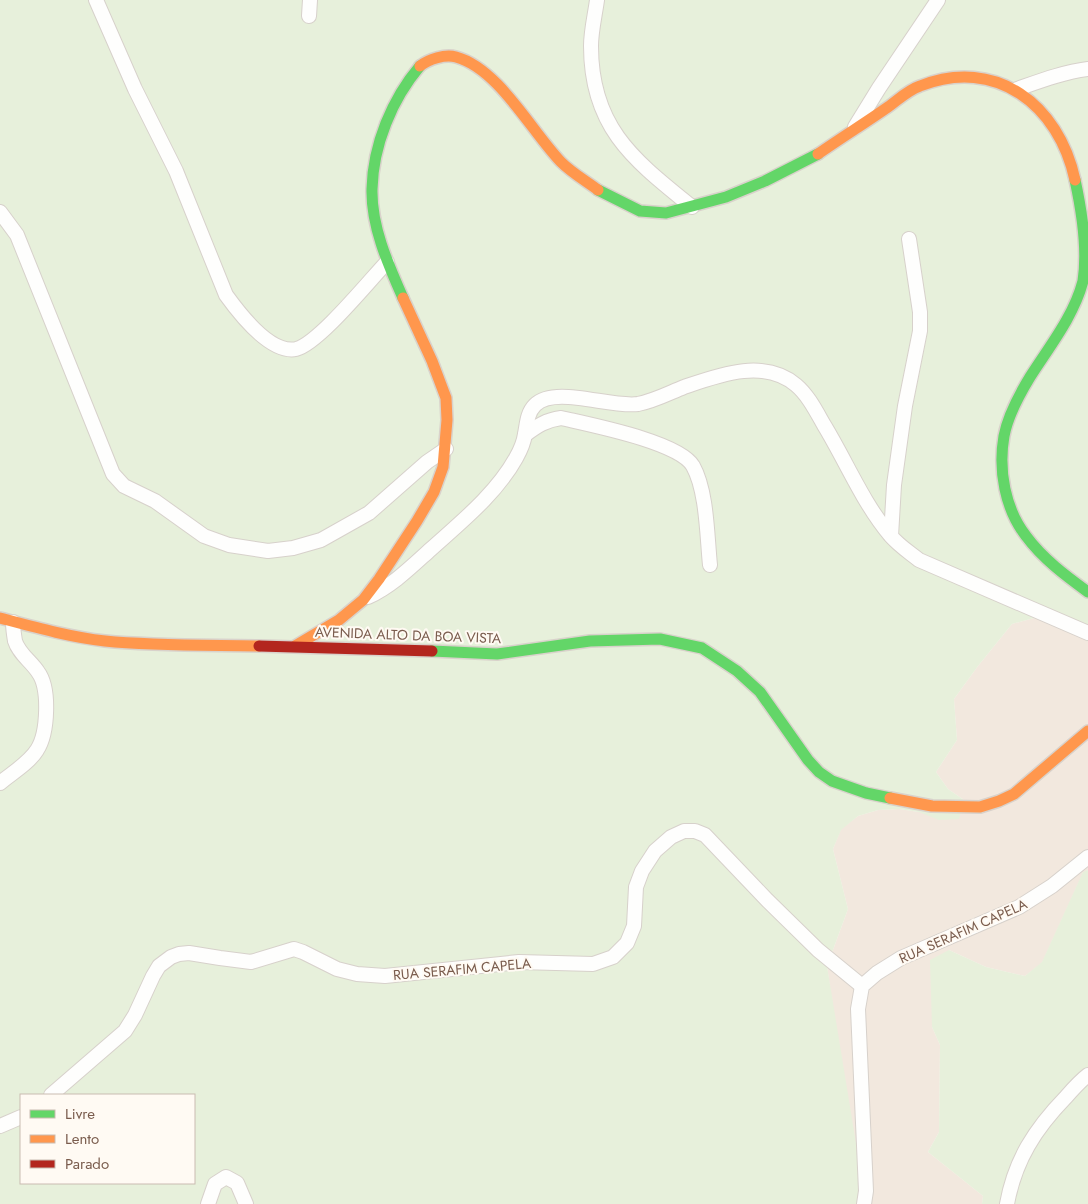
<svg xmlns="http://www.w3.org/2000/svg" width="1088" height="1204" font-family="Jost,sans-serif">
<style>
.residential{fill:#f2e8de}
.green{fill:#e7f0db;fill-rule:evenodd}
.lines{fill:none;stroke-linecap:round;stroke-linejoin:round}
.street-casing{stroke:#d7d1cb;stroke-width:16}
.fast-casing{stroke:#d9d2cb;stroke-width:14}
.slow-casing{stroke:#d9d2cb;stroke-width:14}
.jam-casing{stroke:#d9d2cb;stroke-width:14}
.street{stroke:#fefefd;stroke-width:14}
.fast{stroke:#63d668;stroke-width:11}
.slow{stroke:#ff974d;stroke-width:11}
.jam{stroke:#b3261e;stroke-width:11}
.labels{text-anchor:middle;stroke-width:4;stroke-linejoin:round;paint-order:stroke}
.street-label{font-size:14px;fill:#7a5c4d;stroke:#fffaf3}
</style>
<rect width="100%" height="100%" fill="#f9f5f0"/>
<polygon class="residential" points="1034,618 1070,631 1088,640 1088,870 1083,873 1042,963 1025,976 986,967 949,950 932,1027 940,1045 939,1132 928,1152 983,1196 982,1204 860,1204 827,966 848,909 833,849 841,829 858,816 878,810 899,809 919,812 964,800 948,789 936,772 957,740 954,699 978,666 1012,624"/>
<g class="green">
<path d="M 0,0 L 1088,0 L 1088,640 L 1070,631 L 1034,618 L 1012,624 L 978,666 L 954,699 L 957,740 L 936,772 L 948,789 L 964,800 L 959,819 L 939,820 L 919,812 L 899,809 L 878,810 L 858,816 L 841,830 L 833,849 L 848,909 L 827,966 L 862,1180 L 860,1204 L 0,1204 ZM 21,1095 L 194,1095 L 194,1183 L 21,1183 Z"/>
<polygon points="1088,870 1088,1204 982,1204 983,1196 928,1152 939,1132 940,1045 932,1027 930,960 949,950 986,967 1025,976 1042,962 1083,872"/>
</g>
<g class="lines">
<defs>
<g id="street">
<path d="M 96,0 L 135,89 L 176,171 L 226,295 C 239,313 270,354 296,349 C 318,344 369,281 387,262"/>
<path d="M 597,0 C 595,15 591,31 591,46 C 591,128 634,160 692,207"/>
<polyline points="309,16 310,0"/>
<path d="M 1017,89 C 1040,81 1064,72 1088,69"/>
<polyline points="855,127 879,88 938,0"/>
<polyline points="0,212 17,235 113,474 124,486 155,501 204,536 229,545 268,551 293,548 321,540 369,513 427,462 446,449"/>
<path d="M 525,435 C 537,426 546,420 561,418 C 591,425 679,442 693,466 C 707,491 707,536 710,565"/>
<polyline points="891,536 894,485 905,406 920,331 920,312 909,239"/>
<path d="M 368,597 C 392,586 411,567 431,549 C 461,522 496,494 516,458 C 520,451 524,441 525,434 C 527,424 527,413 535,405 C 555,385 610,408 638,404 C 654,401 669,393 684,387 C 719,375 764,358 796,385 C 808,395 816,411 824,425 C 846,461 863,503 890,535 C 898,545 909,552 919,560 L 1088,633"/>
<path d="M 0,783 C 12,773 29,763 37,750 C 48,733 50,688 38,672 C 31,661 19,654 15,641 C 14,635 13,629 13,622"/>
<polyline points="51,1095 125,1031 135,1015 153,976 159,966 171,957 179,954 189,953 220,958 251,962 294,949 303,952 337,969 357,974 385,976 519,962 593,964 613,957 627,943 634,926 636,887 642,871 655,851 671,837 684,831 695,831 705,835 767,900 818,950 862,986"/>
<polyline points="0,1126 21,1117"/>
<polyline points="208,1204 215,1184 226,1177 237,1183 246,1204"/>
<polyline points="864,1204 866,1191 858,1009 862,986 877,973 901,958 1019,907 1052,886 1088,857"/>
<path d="M 1007,1204 C 1015,1160 1035,1129 1066,1097 C 1073,1089 1080,1081 1088,1075"/>
</g>
<g id="fast">
<path d="M 1075,180 C 1082,212 1088,249 1083,281 C 1074,316 1049,347 1030,377 C 1019,395 1008,415 1004,436 C 998,470 1005,509 1026,536 C 1043,559 1066,576 1088,592"/>
<polyline points="598,190 640,211 666,213 726,197 765,181 818,154"/>
<path d="M 403,298 C 388,264 371,226 372,189 C 373,145 392,99 420,66"/>
<polyline points="432,651 497,654 590,641 660,639 702,648 737,671 760,692 808,760 819,772 832,781 866,793 890,798"/>
</g>
<g id="slow">
<path d="M 420,66 C 429,59 445,54 456,57 C 498,68 532,132 561,162 C 572,173 586,181 598,190"/>
<path d="M 818,154 C 841,138 865,123 888,107 C 898,100 908,90 920,86 C 996,56 1059,105 1075,180"/>
<path d="M 0,618 C 34,627 70,637 105,641 C 156,646 208,645 259,646"/>
<polyline points="295,646 339,620 363,600 379,579 417,521 434,492 443,467 447,420 446,398 432,361 403,298"/>
<polyline points="890,798 932,806 980,807 999,801 1014,794 1088,731"/>
</g>
<polyline id="jam" points="259,646 432,651"/>
</defs>
<use href="#street" class="street-casing"/>
<use href="#fast" class="fast-casing"/>
<use href="#slow" class="slow-casing"/>
<use href="#jam" class="jam-casing"/>
<use href="#street" class="street"/>
<use href="#fast" class="fast"/>
<use href="#slow" class="slow"/>
<use href="#jam" class="jam"/>
</g>
<g class="labels">
<g class="street-label">
<text transform="translate(408 635) rotate(2)" y="5">AVENIDA ALTO DA BOA VISTA</text>
<text transform="translate(963 931) rotate(-24)" y="5">RUA SERAFIM CAPELA</text>
<text transform="translate(462 969) rotate(-5)" y="5">RUA SERAFIM CAPELA</text>
</g>
</g>
<rect x="20" y="1094" width="175" height="90" fill="#fffaf3" stroke="#cabbb1"/>
<rect x="30" y="1110" width="25" height="8" fill="#63d668" stroke="#cabbb1"/>
<text x="65" y="1119" font-size="15" fill="#7a5c4d">Livre</text>
<rect x="30" y="1135" width="25" height="8" fill="#ff974d" stroke="#cabbb1"/>
<text x="65" y="1144" font-size="15" fill="#7a5c4d">Lento</text>
<rect x="30" y="1160" width="25" height="8" fill="#b3261e" stroke="#cabbb1"/>
<text x="65" y="1169" font-size="15" fill="#7a5c4d">Parado</text>
</svg>
